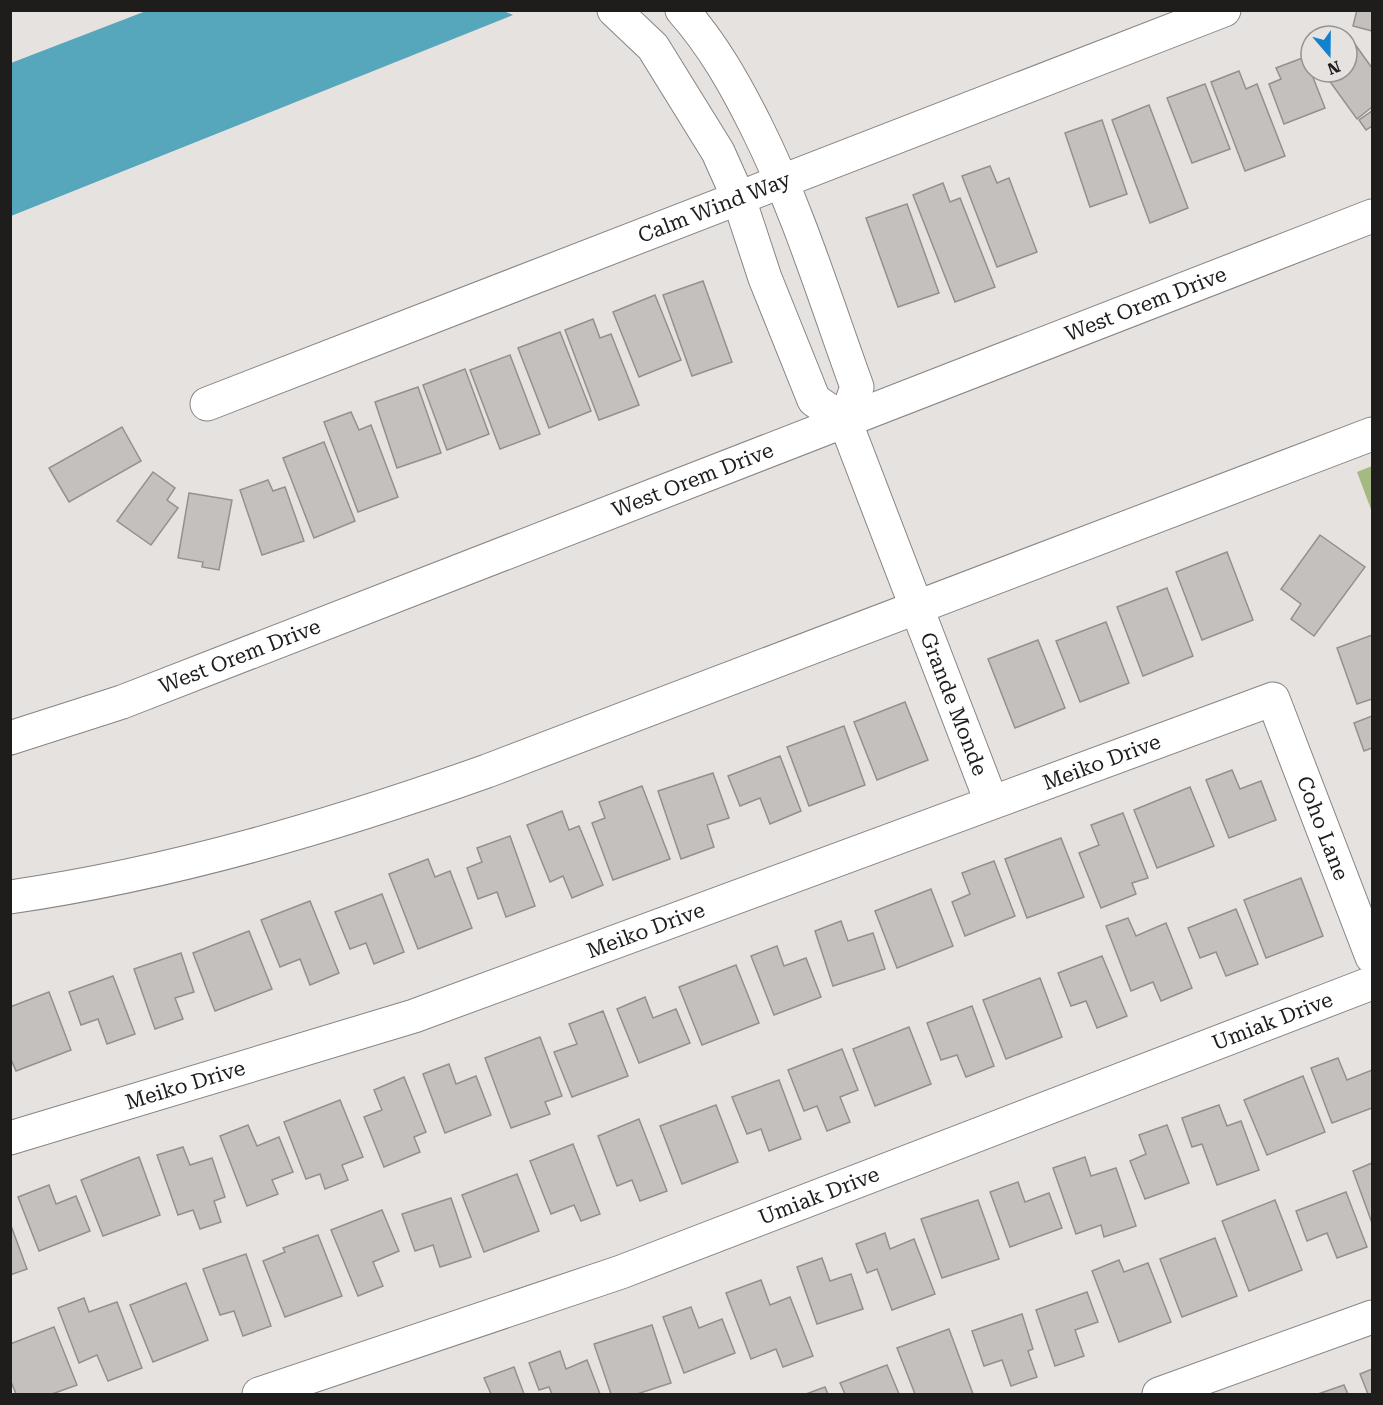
<svg xmlns="http://www.w3.org/2000/svg" width="1383" height="1405" font-family="'Roboto Serif',serif">
<style>
.green{fill:#a7b982}
.water{fill:#56a7bb}
.building{fill:#c3c0be;stroke:#93908e;stroke-width:1.5}
.lines{fill:none;stroke-linecap:round;stroke-linejoin:round}
.minor-casing{stroke:#878482;stroke-width:35}
.major-casing{stroke:#878482;stroke-width:35}
.minor{stroke:#fff;stroke-width:33}
.major{stroke:#fff;stroke-width:33}
.labels{text-anchor:middle;stroke-width:4.5;stroke-linejoin:round;paint-order:stroke}
.street-label{font-size:21px;fill:#1e1d1c;stroke:#e6e2e0}
</style>
<rect width="100%" height="100%" fill="#e6e2e0"/>
<polygon class="green" points="1372,466 1372,512 1357,472"/>
<polygon class="water" points="502,10 513,15 11,216 11,63 146,11"/>
<g class="building">
<polygon points="1357,10 1372,10 1372,31 1353,26"/>
<polygon points="1347,33 1372,68 1372,107 1357,119 1323,72 1347,72 1347,36 1343,36"/>
<polygon points="1305,57 1325,108 1284,124 1269,84 1281,79 1276,68"/>
<polygon points="1239,71 1246,89 1257,84 1285,156 1245,171 1211,82"/>
<polygon points="1205,84 1230,149 1192,163 1167,98"/>
<polygon points="1149,105 1188,208 1150,223 1112,120"/>
<polygon points="1372,111 1372,126 1366,130 1359,120"/>
<polygon points="1102,120 1127,194 1090,207 1065,133"/>
<polygon points="990,166 997,183 1009,178 1037,252 997,267 962,176"/>
<polygon points="943,183 950,202 960,198 995,287 955,302 913,195"/>
<polygon points="907,204 939,293 898,307 866,218"/>
<polygon points="703,281 732,362 692,376 663,295"/>
<polygon points="655,295 681,360 639,377 613,312"/>
<polygon points="593,319 600,338 611,334 639,405 599,420 565,330"/>
<polygon points="560,332 591,411 549,428 518,348"/>
<polygon points="510,355 540,434 500,449 470,370"/>
<polygon points="465,369 489,434 447,450 423,385"/>
<polygon points="418,387 441,453 397,468 375,402"/>
<polygon points="351,412 359,430 371,425 398,497 358,512 324,422"/>
<polygon points="122,427 141,461 69,502 49,468"/>
<polygon points="324,442 355,521 314,538 283,458"/>
<polygon points="153,472 175,488 167,500 178,508 151,545 117,521"/>
<polygon points="268,480 273,491 285,487 304,541 262,555 240,490"/>
<polygon points="189,493 232,500 219,570 202,567 203,562 178,558"/>
<polygon points="1320,535 1365,567 1314,636 1291,619 1301,604 1281,589"/>
<polygon points="1227,552 1253,620 1202,640 1176,572"/>
<polygon points="1167,588 1193,656 1143,676 1117,607"/>
<polygon points="1106,622 1129,683 1080,702 1056,641"/>
<polygon points="1372,635 1372,699 1357,704 1337,648"/>
<polygon points="1038,640 1065,708 1015,728 988,659"/>
<polygon points="905,702 928,760 877,780 854,722"/>
<polygon points="1372,716 1372,748 1364,751 1354,723"/>
<polygon points="844,726 865,785 809,806 787,747"/>
<polygon points="780,756 801,811 770,824 760,798 740,806 728,776"/>
<polygon points="1232,770 1240,789 1261,781 1276,820 1229,838 1206,780"/>
<polygon points="713,773 729,818 707,825 714,847 681,859 658,791"/>
<polygon points="642,786 670,859 613,880 592,823 605,818 599,802"/>
<polygon points="1190,787 1214,846 1157,868 1134,810"/>
<polygon points="562,811 569,830 579,826 603,885 572,898 563,876 550,882 527,825"/>
<polygon points="1123,813 1148,878 1132,883 1136,894 1101,908 1079,853 1099,845 1091,825"/>
<polygon points="510,836 535,906 506,917 497,892 478,899 467,868 482,862 477,848"/>
<polygon points="1061,838 1084,897 1027,918 1005,859"/>
<polygon points="428,859 435,877 450,871 472,928 418,949 389,874"/>
<polygon points="994,861 1015,916 965,936 952,902 970,894 962,873"/>
<polygon points="1301,878 1323,936 1266,958 1244,900"/>
<polygon points="931,889 953,946 897,968 875,911"/>
<polygon points="382,894 404,952 374,964 366,943 350,949 335,912"/>
<polygon points="310,901 339,973 310,985 300,959 280,967 261,920"/>
<polygon points="1236,909 1258,964 1226,976 1216,952 1200,958 1188,928"/>
<polygon points="1128,918 1136,936 1166,923 1192,988 1161,1001 1153,982 1131,991 1106,926"/>
<polygon points="841,921 848,941 873,933 885,969 833,986 815,931"/>
<polygon points="249,931 272,989 215,1011 193,953"/>
<polygon points="777,946 784,966 806,958 821,997 774,1015 751,956"/>
<polygon points="181,953 194,992 175,998 183,1019 155,1029 134,969"/>
<polygon points="1102,956 1127,1016 1097,1028 1086,1001 1071,1006 1058,973"/>
<polygon points="736,965 759,1023 702,1045 679,987"/>
<polygon points="113,976 135,1034 107,1044 98,1019 81,1025 69,992"/>
<polygon points="1040,978 1062,1037 1006,1059 983,1000"/>
<polygon points="49,992 71,1050 16,1071 10,1057 10,1007"/>
<polygon points="645,997 653,1018 676,1009 690,1043 639,1063 617,1009"/>
<polygon points="972,1006 994,1066 966,1077 957,1055 941,1060 927,1023"/>
<polygon points="603,1011 628,1076 572,1097 554,1052 577,1044 569,1024"/>
<polygon points="909,1027 931,1084 875,1106 853,1049"/>
<polygon points="540,1037 562,1096 545,1102 550,1114 511,1128 485,1058"/>
<polygon points="842,1049 858,1090 840,1097 850,1122 827,1131 817,1106 804,1111 788,1070"/>
<polygon points="1338,1058 1347,1080 1372,1070 1372,1108 1332,1123 1311,1068"/>
<polygon points="449,1064 456,1084 476,1076 491,1115 445,1133 423,1074"/>
<polygon points="1303,1076 1325,1132 1267,1155 1244,1100"/>
<polygon points="404,1077 426,1132 414,1137 420,1152 384,1167 364,1117 382,1110 374,1090"/>
<polygon points="779,1080 801,1139 769,1151 761,1129 747,1134 732,1097"/>
<polygon points="340,1100 363,1157 342,1165 348,1180 325,1189 320,1174 306,1179 284,1122"/>
<polygon points="716,1105 738,1162 682,1184 660,1126"/>
<polygon points="1219,1105 1227,1126 1241,1121 1259,1170 1217,1185 1202,1144 1192,1147 1182,1118"/>
<polygon points="639,1119 667,1191 640,1201 632,1180 617,1186 598,1136"/>
<polygon points="248,1125 257,1146 279,1137 293,1172 272,1180 278,1194 247,1206 220,1136"/>
<polygon points="1167,1125 1189,1183 1145,1199 1130,1161 1146,1154 1139,1135"/>
<polygon points="573,1144 600,1214 581,1221 574,1205 551,1214 530,1161"/>
<polygon points="183,1147 190,1165 212,1158 225,1197 214,1201 221,1222 200,1229 193,1210 178,1215 157,1155"/>
<polygon points="139,1157 160,1215 103,1236 81,1180"/>
<polygon points="1085,1157 1091,1176 1116,1168 1136,1226 1104,1237 1101,1225 1076,1234 1053,1168"/>
<polygon points="1372,1163 1372,1223 1353,1171"/>
<polygon points="517,1174 539,1231 484,1252 462,1195"/>
<polygon points="1018,1182 1025,1202 1049,1193 1062,1228 1010,1247 990,1192"/>
<polygon points="49,1185 56,1204 76,1196 90,1231 39,1251 18,1197"/>
<polygon points="1346,1192 1367,1247 1337,1258 1327,1233 1307,1241 1296,1211"/>
<polygon points="451,1198 471,1257 440,1267 433,1245 415,1251 402,1214"/>
<polygon points="978,1200 999,1259 942,1278 921,1219"/>
<polygon points="1275,1200 1302,1270 1249,1291 1222,1221"/>
<polygon points="382,1210 399,1251 373,1262 383,1286 358,1296 331,1230"/>
<polygon points="10,1223 27,1269 10,1275"/>
<polygon points="885,1233 890,1249 914,1239 935,1294 892,1310 877,1269 867,1273 856,1244"/>
<polygon points="318,1235 342,1296 285,1317 263,1261 285,1252 283,1248"/>
<polygon points="1215,1238 1237,1296 1182,1317 1160,1259"/>
<polygon points="246,1254 271,1326 243,1336 234,1311 220,1315 203,1269"/>
<polygon points="822,1258 830,1281 851,1274 863,1309 817,1324 797,1267"/>
<polygon points="1119,1260 1124,1272 1148,1263 1171,1322 1119,1342 1092,1271"/>
<polygon points="761,1280 770,1305 790,1297 813,1356 783,1367 776,1349 751,1359 726,1293"/>
<polygon points="186,1283 208,1340 153,1362 130,1305"/>
<polygon points="1087,1292 1098,1322 1075,1330 1084,1356 1055,1366 1036,1310"/>
<polygon points="84,1298 89,1312 117,1302 142,1368 108,1381 97,1355 79,1363 58,1308"/>
<polygon points="691,1307 699,1328 722,1319 735,1353 684,1373 663,1317"/>
<polygon points="1022,1314 1033,1349 1028,1351 1037,1377 1011,1386 1002,1360 984,1366 972,1331"/>
<polygon points="652,1325 671,1383 637,1394 611,1394 594,1344"/>
<polygon points="54,1327 77,1385 52,1394 16,1394 10,1379 10,1344"/>
<polygon points="949,1329 973,1394 915,1394 897,1348"/>
<polygon points="560,1351 566,1369 587,1360 600,1394 552,1394 549,1387 539,1390 529,1363"/>
<polygon points="887,1365 899,1394 845,1394 840,1383"/>
<polygon points="514,1367 524,1394 491,1394 484,1378"/>
<polygon points="1372,1369 1372,1394 1368,1394 1360,1374"/>
<polygon points="1344,1385 1348,1394 1318,1394"/>
<polygon points="825,1387 828,1394 806,1394"/>
</g>
<g class="lines">
<defs>
<g id="minor">
<path d="M 614,10 L 653,47 L 718,152 L 739,199 L 765,278 L 814,400 L 845,421 L 857,387 C 825,299 798,210 756,126 C 735,84 713,45 682,10"/>
<path id="s1" d="M 207,404 L 1224,10"/>
<path id="s2" d="M 916,606 L 991,801"/>
<path id="s3" d="M 10,1138 L 414,1016 L 1273,699 L 1372,957"/>
<path id="s4" d="M 259,1394 L 621,1272 L 1372,983"/>
<polyline points="1159,1394 1372,1317"/>
</g>
<g id="major">
<polyline points="845,421 916,606"/>
<path id="s5" d="M 10,738 L 122,702 L 1372,216"/>
<path d="M 10,897 C 174,873 332,826 487,771 L 1372,434"/>
</g>
</defs>
<use href="#minor" class="minor-casing"/>
<use href="#major" class="major-casing"/>
<use href="#minor" class="minor"/>
<use href="#major" class="major"/>
</g>
<g class="labels">
<g class="street-label">
<text dy="7" stroke="none"><textPath href="#s1" startOffset="544">Calm Wind Way</textPath></text>
<text dy="7" stroke="none"><textPath href="#s5" startOffset="1216">West Orem Drive</textPath></text>
<text dy="7" stroke="none"><textPath href="#s5" startOffset="730">West Orem Drive</textPath></text>
<text dy="7" stroke="none"><textPath href="#s5" startOffset="244">West Orem Drive</textPath></text>
<text dy="7" stroke="none"><textPath href="#s2" startOffset="105">Grande Monde</textPath></text>
<text dy="7" stroke="none"><textPath href="#s3" startOffset="1155">Meiko Drive</textPath></text>
<text dy="7" stroke="none"><textPath href="#s3" startOffset="1476">Coho Lane</textPath></text>
<text dy="7" stroke="none"><textPath href="#s3" startOffset="669">Meiko Drive</textPath></text>
<text dy="7" stroke="none"><textPath href="#s4" startOffset="1080">Umiak Drive</textPath></text>
<text dy="7" stroke="none"><textPath href="#s3" startOffset="183">Meiko Drive</textPath></text>
<text dy="7" stroke="none"><textPath href="#s4" startOffset="594">Umiak Drive</textPath></text>
</g>
</g>
<rect width="1383" height="1405" fill="none" stroke="#1e1d1c" stroke-width="24"/>
<g transform="translate(1329 54) rotate(160)"><circle r="28" fill="#e6e2e0" stroke="#969392" stroke-width="1.5"/>
<path d="M0-4.5L10 22L0 15L-10 22Z" fill="#1282cc"/>
<text y="-9" font-size="16" font-weight="bold" text-anchor="middle" fill="#1e1d1c">N</text>
</g>
</svg>
